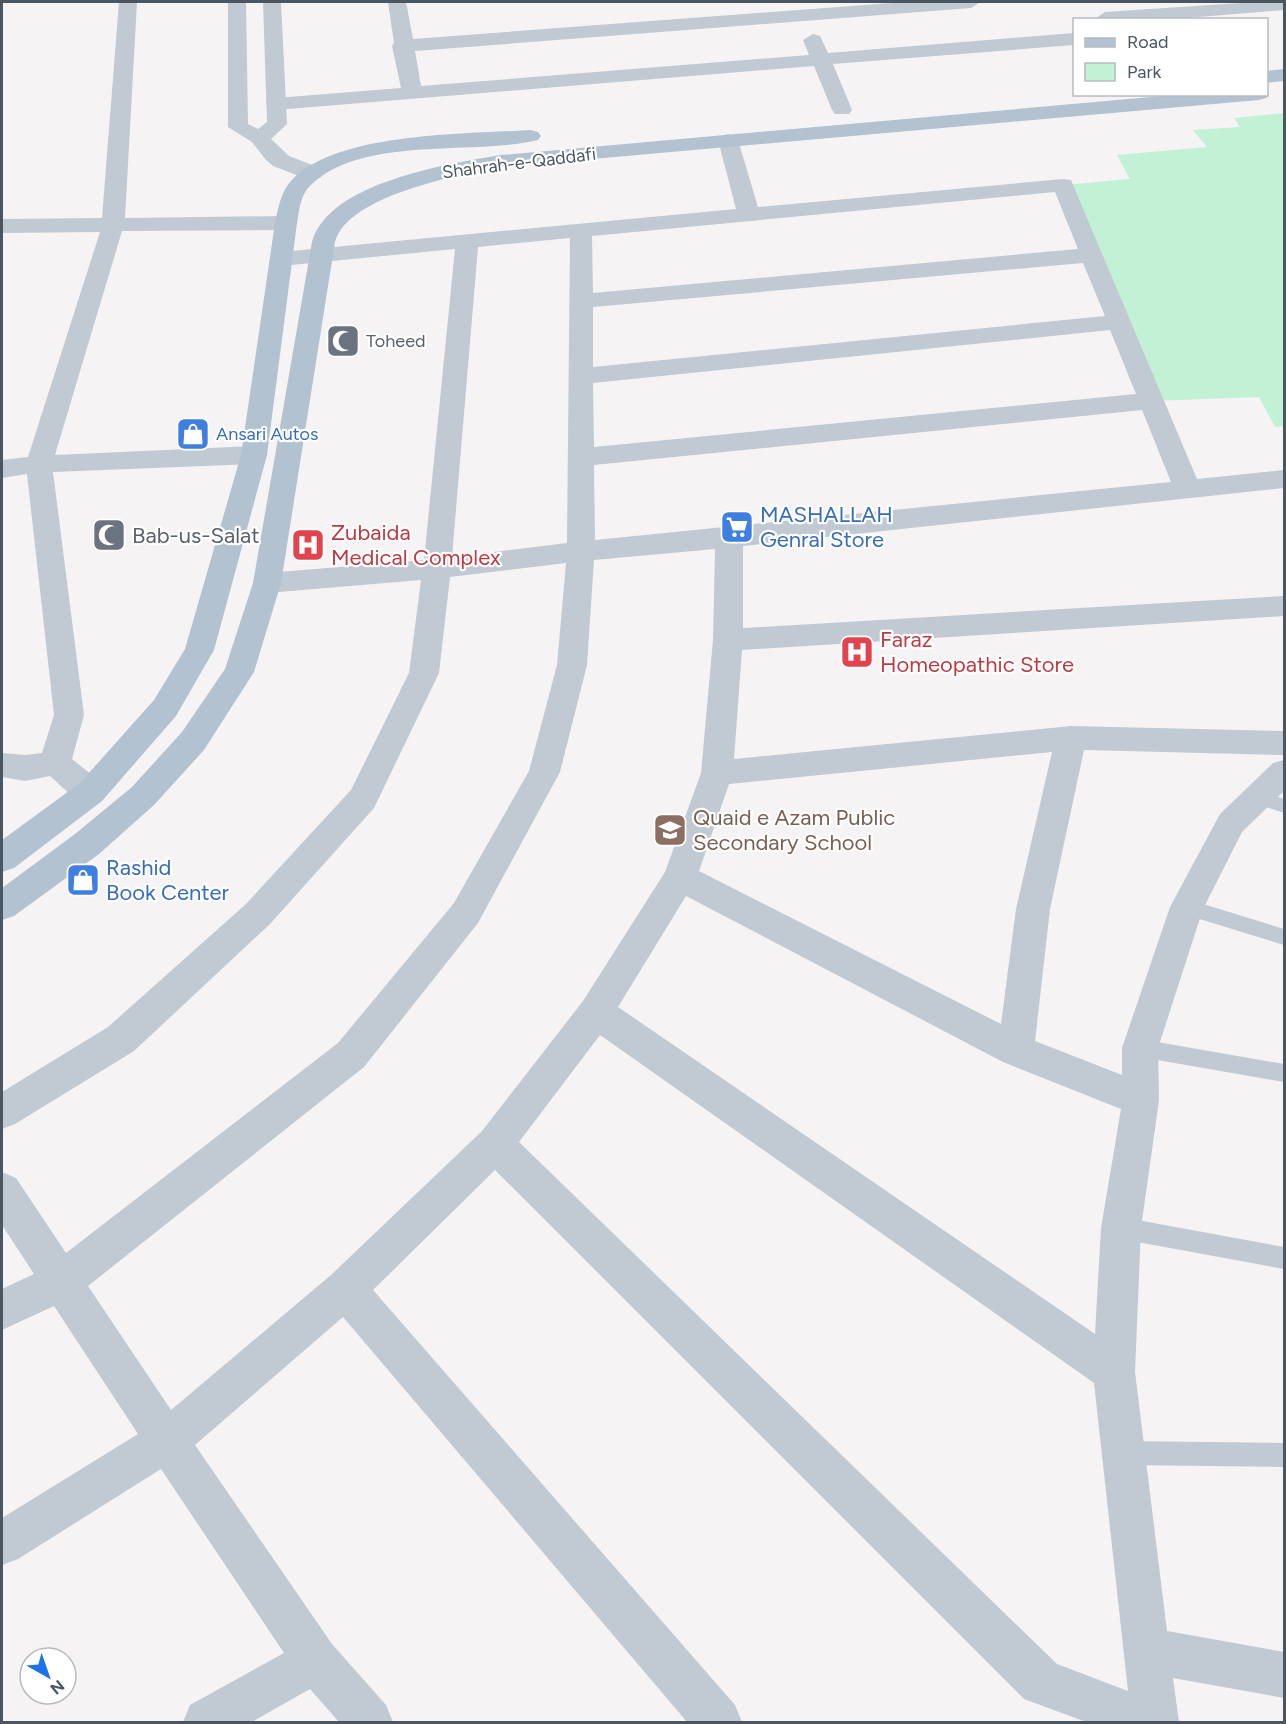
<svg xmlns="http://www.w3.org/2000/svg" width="1286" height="1724" font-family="Figtree,sans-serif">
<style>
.green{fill:#c3f1d5}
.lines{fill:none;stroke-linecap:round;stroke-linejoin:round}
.service{fill:#c1cad2;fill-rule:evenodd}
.minor{fill:#c1cad2;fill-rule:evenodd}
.tertiary{fill:#c1cad2;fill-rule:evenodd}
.primary{fill:#b3c2d1;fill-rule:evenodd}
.labels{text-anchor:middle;stroke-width:4.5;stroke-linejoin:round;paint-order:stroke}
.far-street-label{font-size:18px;fill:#4a5661;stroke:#fff}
.far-worship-label{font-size:18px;fill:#5b616d;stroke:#fff;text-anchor:start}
.far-shop-label{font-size:18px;fill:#366cbe;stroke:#fff;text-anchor:start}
.shop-label{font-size:22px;fill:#366cbe;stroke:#fff;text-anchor:start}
.health-label{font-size:22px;fill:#be3a42;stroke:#fff;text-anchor:start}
.worship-label{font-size:22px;fill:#5b616d;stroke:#fff;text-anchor:start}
.education-label{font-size:22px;fill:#785e54;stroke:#fff;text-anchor:start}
</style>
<rect width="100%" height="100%" fill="#f5f3f3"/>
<polygon class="green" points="1284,113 1284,426 1275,427 1259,397 1151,401 1063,185 1130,179 1117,155 1207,147 1193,130 1240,127 1234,118"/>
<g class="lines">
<g class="service">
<polygon points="1258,790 1284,799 1284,813 1252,802 1249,797 1252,792"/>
<polygon points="1187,899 1284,929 1284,945 1180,913 1178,907 1180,901"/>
<polygon points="1140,1039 1284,1064 1284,1082 1140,1057 1133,1054 1130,1048 1133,1042"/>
<polygon points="1121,1217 1284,1247 1284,1269 1121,1239 1113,1236 1110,1228 1113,1220"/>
<polygon points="1124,1441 1284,1443 1284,1467 1124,1465 1116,1461 1112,1453 1116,1445"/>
</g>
<g class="minor">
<path d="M 119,2 L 137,2 L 125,218 L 286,216 L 294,218 L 297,223 L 294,228 L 286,230 L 122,231 L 55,455 L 254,446 L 263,449 L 267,455 L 263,461 L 254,464 L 53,472 L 84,715 L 72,759 L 102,783 L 107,792 L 102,801 C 80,808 66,790 50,776 L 25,781 L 2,777 L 2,753 L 25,755 L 42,753 L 54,715 L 27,474 L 2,478 L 2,460 L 28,457 L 100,232 L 2,233 L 2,219 L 102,218 Z"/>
<polygon points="388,2 406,2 413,39 905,2 980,2 971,8 415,51 421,86 809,55 803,40 813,34 820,36 828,53 1074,33 1074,45 833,64 852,110 849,114 835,114 832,110 814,66 276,110 269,108 266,104 269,100 276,98 401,88 392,46 394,43"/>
<polygon points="1255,2 1284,2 1284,10 1162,20 1096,18 1105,12"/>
<path d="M 728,134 L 735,136 L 738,140 L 758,207 L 1063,179 L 1071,180 L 1197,479 L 1284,470 L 1284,488 L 743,546 L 743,628 L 1284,596 L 1284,616 L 742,650 L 734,759 L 1071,726 L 1284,731 L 1284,755 L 1084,750 L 1050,909 L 1035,1041 L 1122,1075 L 1122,1048 L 1170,907 L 1220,814 L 1273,763 L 1284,760 L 1284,791 L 1242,832 L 1203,909 L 1158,1048 L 1159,1100 L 1141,1228 L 1135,1372 L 1167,1631 L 1284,1652 L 1284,1698 L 1173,1678 L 1179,1722 L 1086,1722 L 1024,1699 L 495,1170 L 373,1290 L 735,1705 L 742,1722 L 687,1722 L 343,1317 L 195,1445 L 332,1644 L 386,1705 L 393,1722 L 339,1722 L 310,1689 L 252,1722 L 183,1722 L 190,1705 L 284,1653 L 161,1469 L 18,1559 L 2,1565 L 2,1518 L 138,1434 L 54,1306 L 2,1330 L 2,1289 L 34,1274 L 2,1225 L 2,1172 L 16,1178 L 66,1253 L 338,1043 L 454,903 L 529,771 L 557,665 L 566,563 L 450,577 L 439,673 L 374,808 L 270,924 L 134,1051 L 15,1124 L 2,1129 L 2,1092 L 108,1027 L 246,904 L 351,790 L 409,673 L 421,580 L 267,593 L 257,590 L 253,583 L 257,576 L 267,573 L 424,560 L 455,249 L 281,266 L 273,264 L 270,259 L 273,254 L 281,252 L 736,209 L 718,140 L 721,136 ZM 1055,192 L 1078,249 L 593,293 L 592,236 ZM 570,238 L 567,543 L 452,557 L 478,247 ZM 1083,263 L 1105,316 L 593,367 L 593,307 ZM 1110,330 L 1136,394 L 594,447 L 593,383 ZM 1142,410 L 1171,482 L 595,540 L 594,465 ZM 715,549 L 713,640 L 701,773 L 665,872 L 583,1001 L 482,1131 L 331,1275 L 171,1410 L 88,1286 L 364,1067 L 478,923 L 560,772 L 587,665 L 594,560 ZM 1052,752 L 1016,909 L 1001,1024 L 699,871 L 729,784 ZM 686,896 L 1003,1062 L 1121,1109 L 1101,1228 L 1095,1334 L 618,1007 ZM 600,1035 L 1094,1383 L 1128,1691 L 1057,1664 L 519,1142 Z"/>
</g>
<polygon class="tertiary" points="228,2 246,2 248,124 258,129 267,122 263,2 281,2 287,124 271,139 289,156 320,168 323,173 320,178 304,178 273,166 266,160 252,142 228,127"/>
<g class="primary">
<polygon points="1284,69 1284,81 1266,83 1266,71"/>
<path d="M 1266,90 L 1269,94 L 1266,98 L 1259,100 L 501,167 C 459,175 348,195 335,242 L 281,583 L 254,672 L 204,750 L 154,805 L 99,854 L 14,916 L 2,920 L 2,888 L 75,834 L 132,787 L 182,732 L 225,669 L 253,583 L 312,242 C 329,182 448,164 501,155 L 1185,94 L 1266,94 Z"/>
<path d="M 531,130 L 538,132 L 541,136 L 538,140 C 474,156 358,134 308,188 C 300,197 299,212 297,223 L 267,455 L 214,650 L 176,716 L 102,801 L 14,868 L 2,872 L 2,840 L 80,783 L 154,700 L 185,649 L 241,455 L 275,223 C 278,208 281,192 291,181 C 335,132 469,134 531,130 Z"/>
</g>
</g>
<defs>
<symbol id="mosque-square" viewBox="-11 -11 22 22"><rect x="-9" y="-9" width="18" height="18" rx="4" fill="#6b7280" stroke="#fff"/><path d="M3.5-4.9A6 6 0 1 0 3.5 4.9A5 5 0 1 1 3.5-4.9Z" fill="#fff"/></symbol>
<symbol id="shop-square" viewBox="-11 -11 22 22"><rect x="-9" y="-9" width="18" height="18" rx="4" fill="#3f7fe0" stroke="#fff"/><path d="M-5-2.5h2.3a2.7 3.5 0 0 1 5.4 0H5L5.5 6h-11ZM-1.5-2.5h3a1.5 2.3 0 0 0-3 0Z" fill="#fff"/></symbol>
<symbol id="supermarket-square" viewBox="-11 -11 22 22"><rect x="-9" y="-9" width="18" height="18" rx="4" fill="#3f7fe0" stroke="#fff"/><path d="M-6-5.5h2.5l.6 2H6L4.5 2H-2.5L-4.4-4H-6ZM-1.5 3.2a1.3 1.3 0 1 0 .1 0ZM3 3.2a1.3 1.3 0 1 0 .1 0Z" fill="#fff"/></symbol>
<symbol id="hospital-square" viewBox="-11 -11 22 22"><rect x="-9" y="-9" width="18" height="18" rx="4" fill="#e0444e" stroke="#fff"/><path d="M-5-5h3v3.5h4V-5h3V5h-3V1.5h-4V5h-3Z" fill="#fff"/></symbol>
<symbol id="school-square" viewBox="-11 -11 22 22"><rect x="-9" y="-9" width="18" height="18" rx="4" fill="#8d6e63" stroke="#fff"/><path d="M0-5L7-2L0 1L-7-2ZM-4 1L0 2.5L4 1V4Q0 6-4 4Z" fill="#fff"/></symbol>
</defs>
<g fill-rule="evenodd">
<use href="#mosque-square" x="324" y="322" width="38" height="38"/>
<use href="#shop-square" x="174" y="415" width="38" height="38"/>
<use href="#supermarket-square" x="718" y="508" width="38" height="38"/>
<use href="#mosque-square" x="90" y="516" width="38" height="38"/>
<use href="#hospital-square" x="289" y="526" width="38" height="38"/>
<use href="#hospital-square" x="838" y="633" width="38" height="38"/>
<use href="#school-square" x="651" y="811" width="38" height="38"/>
<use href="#shop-square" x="64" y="861" width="38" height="38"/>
</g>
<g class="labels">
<g class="far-street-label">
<text transform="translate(519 163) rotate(-7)" y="6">Shahrah-e-Qaddafi</text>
</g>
<g class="far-worship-label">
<text x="366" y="347">Toheed</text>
</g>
<g class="far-shop-label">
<text x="216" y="440">Ansari Autos</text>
</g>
<g class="shop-label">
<text x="760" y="522">MASHALLAH<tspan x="760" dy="25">Genral Store</tspan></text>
<text x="106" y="875">Rashid<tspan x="106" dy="25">Book Center</tspan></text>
</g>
<g class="health-label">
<text x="331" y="540">Zubaida<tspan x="331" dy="25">Medical Complex</tspan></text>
<text x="880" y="647">Faraz<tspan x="880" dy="25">Homeopathic Store</tspan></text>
</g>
<g class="worship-label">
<text x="132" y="543">Bab-us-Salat</text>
</g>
<g class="education-label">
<text x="693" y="825">Quaid e Azam Public<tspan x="693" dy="25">Secondary School</tspan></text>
</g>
</g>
<rect width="1286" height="1724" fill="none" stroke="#4a5661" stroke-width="6"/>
<rect x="1073" y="18" width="195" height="78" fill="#ffffff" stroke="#b7bbc0" stroke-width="1.5"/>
<rect x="1085" y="38" width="30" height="9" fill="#b3c2d1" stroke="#b7bbc0" stroke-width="1.5"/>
<text x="1127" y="48" font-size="18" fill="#4a5661">Road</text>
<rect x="1085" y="63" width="30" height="18" fill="#c3f1d5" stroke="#b7bbc0" stroke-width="1.5"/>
<text x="1127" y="78" font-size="18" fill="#4a5661">Park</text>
<g transform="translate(48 1676) rotate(140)"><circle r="28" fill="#ffffff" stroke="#b7bbc0" stroke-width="1.5"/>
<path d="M0-4.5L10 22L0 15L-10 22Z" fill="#1a73e8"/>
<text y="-9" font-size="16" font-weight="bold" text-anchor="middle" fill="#4a5661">N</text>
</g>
</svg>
